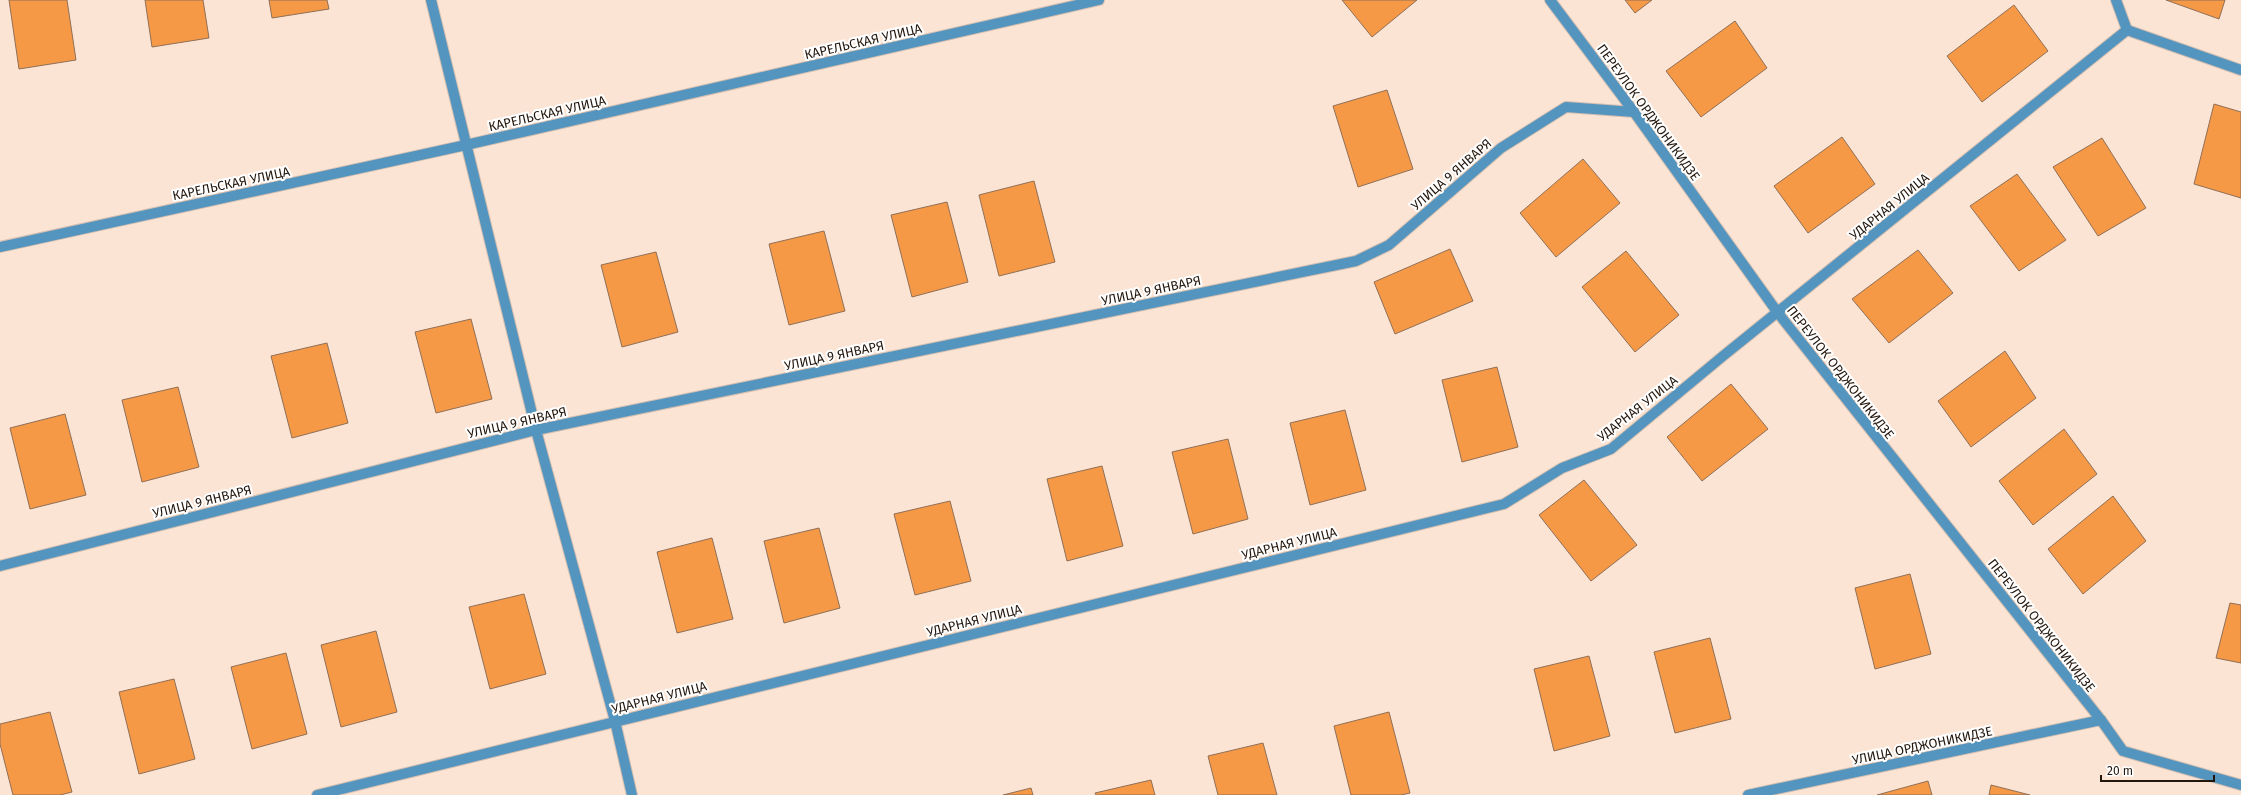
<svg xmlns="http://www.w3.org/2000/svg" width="2241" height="795" font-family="'Fira Sans',sans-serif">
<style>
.building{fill:#f69947;stroke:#906f56}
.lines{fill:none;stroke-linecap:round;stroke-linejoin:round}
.minor-casing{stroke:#d4bfb0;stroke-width:12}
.minor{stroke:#5495c0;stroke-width:10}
.labels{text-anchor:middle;stroke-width:4;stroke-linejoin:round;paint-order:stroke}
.street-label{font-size:13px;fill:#23160c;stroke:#fff}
</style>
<rect width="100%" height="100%" fill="#fbe4d4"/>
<g class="building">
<polygon points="9,0 67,0 76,60 19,69"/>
<polygon points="145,0 203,0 209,38 152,47"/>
<polygon points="269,0 327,0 329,9 272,18"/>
<polygon points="1342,0 1417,0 1372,37"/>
<polygon points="1625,0 1652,0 1635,13"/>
<polygon points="2166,0 2225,0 2219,19"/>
<polygon points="2014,5 2048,51 1982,102 1947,56"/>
<polygon points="1735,21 1767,68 1701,117 1666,71"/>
<polygon points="1387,90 1413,169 1358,187 1333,106"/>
<polygon points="2214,104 2241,112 2241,198 2194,184"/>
<polygon points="1842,137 1875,184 1808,233 1774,186"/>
<polygon points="2102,138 2146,208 2098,236 2053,167"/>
<polygon points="1583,159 1620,203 1556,257 1520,213"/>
<polygon points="2017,174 2066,240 2019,271 1970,206"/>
<polygon points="1034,181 1055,262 999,276 979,195"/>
<polygon points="947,202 968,282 912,297 891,215"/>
<polygon points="824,231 845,311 789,325 769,244"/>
<polygon points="1450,249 1473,301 1395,334 1374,282"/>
<polygon points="1918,250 1953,293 1889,343 1852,299"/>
<polygon points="1626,251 1679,315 1635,352 1582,287"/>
<polygon points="656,252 678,332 622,347 601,265"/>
<polygon points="471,319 492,399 436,413 415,332"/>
<polygon points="327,343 348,423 292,438 271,356"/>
<polygon points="2005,351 2036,398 1971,447 1938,401"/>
<polygon points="1497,367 1518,447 1462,462 1442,380"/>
<polygon points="1731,384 1768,429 1702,481 1667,437"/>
<polygon points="178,387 199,467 142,482 122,400"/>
<polygon points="1345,410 1366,490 1310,505 1290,423"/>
<polygon points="65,414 86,495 30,509 10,428"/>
<polygon points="2064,429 2097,474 2033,525 1999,481"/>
<polygon points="1228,439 1248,519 1193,534 1172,452"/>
<polygon points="1102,466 1123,546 1067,561 1047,479"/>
<polygon points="1584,480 1637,545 1591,581 1539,515"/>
<polygon points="2113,496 2146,541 2083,594 2048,549"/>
<polygon points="950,501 971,581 915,595 894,514"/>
<polygon points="819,528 840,608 784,623 764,541"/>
<polygon points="712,538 733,619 677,633 657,552"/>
<polygon points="1910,574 1931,654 1875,669 1855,588"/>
<polygon points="524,594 546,674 490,689 469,607"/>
<polygon points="2230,603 2241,605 2241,663 2216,658"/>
<polygon points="376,631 397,712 341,727 321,645"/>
<polygon points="1710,638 1731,719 1675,733 1654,652"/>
<polygon points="286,653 307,734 252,749 231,667"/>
<polygon points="1589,656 1610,736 1554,751 1534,669"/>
<polygon points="174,679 195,759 139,774 119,692"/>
<polygon points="50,712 72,792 60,795 13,795 0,744 0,724"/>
<polygon points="1389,712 1410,793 1401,795 1351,795 1334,726"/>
<polygon points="1263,743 1277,795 1218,795 1208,756"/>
<polygon points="1151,780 1155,795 1096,795 1095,793"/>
<polygon points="1928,781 1932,795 1877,795"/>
<polygon points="1991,785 2030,795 1989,795"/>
<polygon points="1031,788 1033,795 1003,795"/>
</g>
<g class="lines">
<defs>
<g id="minor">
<polyline points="431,0 536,430 615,721 632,795"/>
<polyline points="1550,0 1634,112 1778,313 2101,720 2123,751 2241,785"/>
<polyline points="2116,0 2127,30"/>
<polyline points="2127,30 2241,70"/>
<polyline points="0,247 466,145 1099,0"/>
<polyline points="0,566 536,430 1356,261 1389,245 1501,148 1566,107 1634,112"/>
<polyline points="317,795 1504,504 1562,468 1611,449 1723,356 2127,30"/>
<polyline points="1748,795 2101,720"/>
</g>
</defs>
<use href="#minor" class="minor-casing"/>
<use href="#minor" class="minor"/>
</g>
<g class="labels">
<g class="street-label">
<text transform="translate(863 41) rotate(-13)" y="5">КАРЕЛЬСКАЯ УЛИЦА</text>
<text transform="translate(1649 112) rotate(54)" y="5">ПЕРЕУЛОК ОРДЖОНИКИДЗЕ</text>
<text transform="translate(547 113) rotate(-13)" y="5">КАРЕЛЬСКАЯ УЛИЦА</text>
<text transform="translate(1451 174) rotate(-41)" y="5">УЛИЦА 9 ЯНВАРЯ</text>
<text transform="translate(231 183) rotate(-12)" y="5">КАРЕЛЬСКАЯ УЛИЦА</text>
<text transform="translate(1889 206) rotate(-39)" y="5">УДАРНАЯ УЛИЦА</text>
<text transform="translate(1151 290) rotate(-12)" y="5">УЛИЦА 9 ЯНВАРЯ</text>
<text transform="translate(834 355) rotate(-12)" y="5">УЛИЦА 9 ЯНВАРЯ</text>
<text transform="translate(1841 372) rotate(52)" y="5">ПЕРЕУЛОК ОРДЖОНИКИДЗЕ</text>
<text transform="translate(1637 408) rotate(-38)" y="5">УДАРНАЯ УЛИЦА</text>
<text transform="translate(517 422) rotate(-13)" y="5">УЛИЦА 9 ЯНВАРЯ</text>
<text transform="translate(202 501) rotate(-14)" y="5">УЛИЦА 9 ЯНВАРЯ</text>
<text transform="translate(1289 543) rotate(-14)" y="5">УДАРНАЯ УЛИЦА</text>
<text transform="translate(974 620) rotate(-14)" y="5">УДАРНАЯ УЛИЦА</text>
<text transform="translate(2042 625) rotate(52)" y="5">ПЕРЕУЛОК ОРДЖОНИКИДЗЕ</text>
<text transform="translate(659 697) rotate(-14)" y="5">УДАРНАЯ УЛИЦА</text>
<text transform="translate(1922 745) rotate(-12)" y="5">УЛИЦА ОРДЖОНИКИДЗЕ</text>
</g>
</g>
<path d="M2101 775v6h113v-6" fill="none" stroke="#23160c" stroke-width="2"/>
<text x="2107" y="775" font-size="12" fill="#23160c" stroke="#ffffff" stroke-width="3" paint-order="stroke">20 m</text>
</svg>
